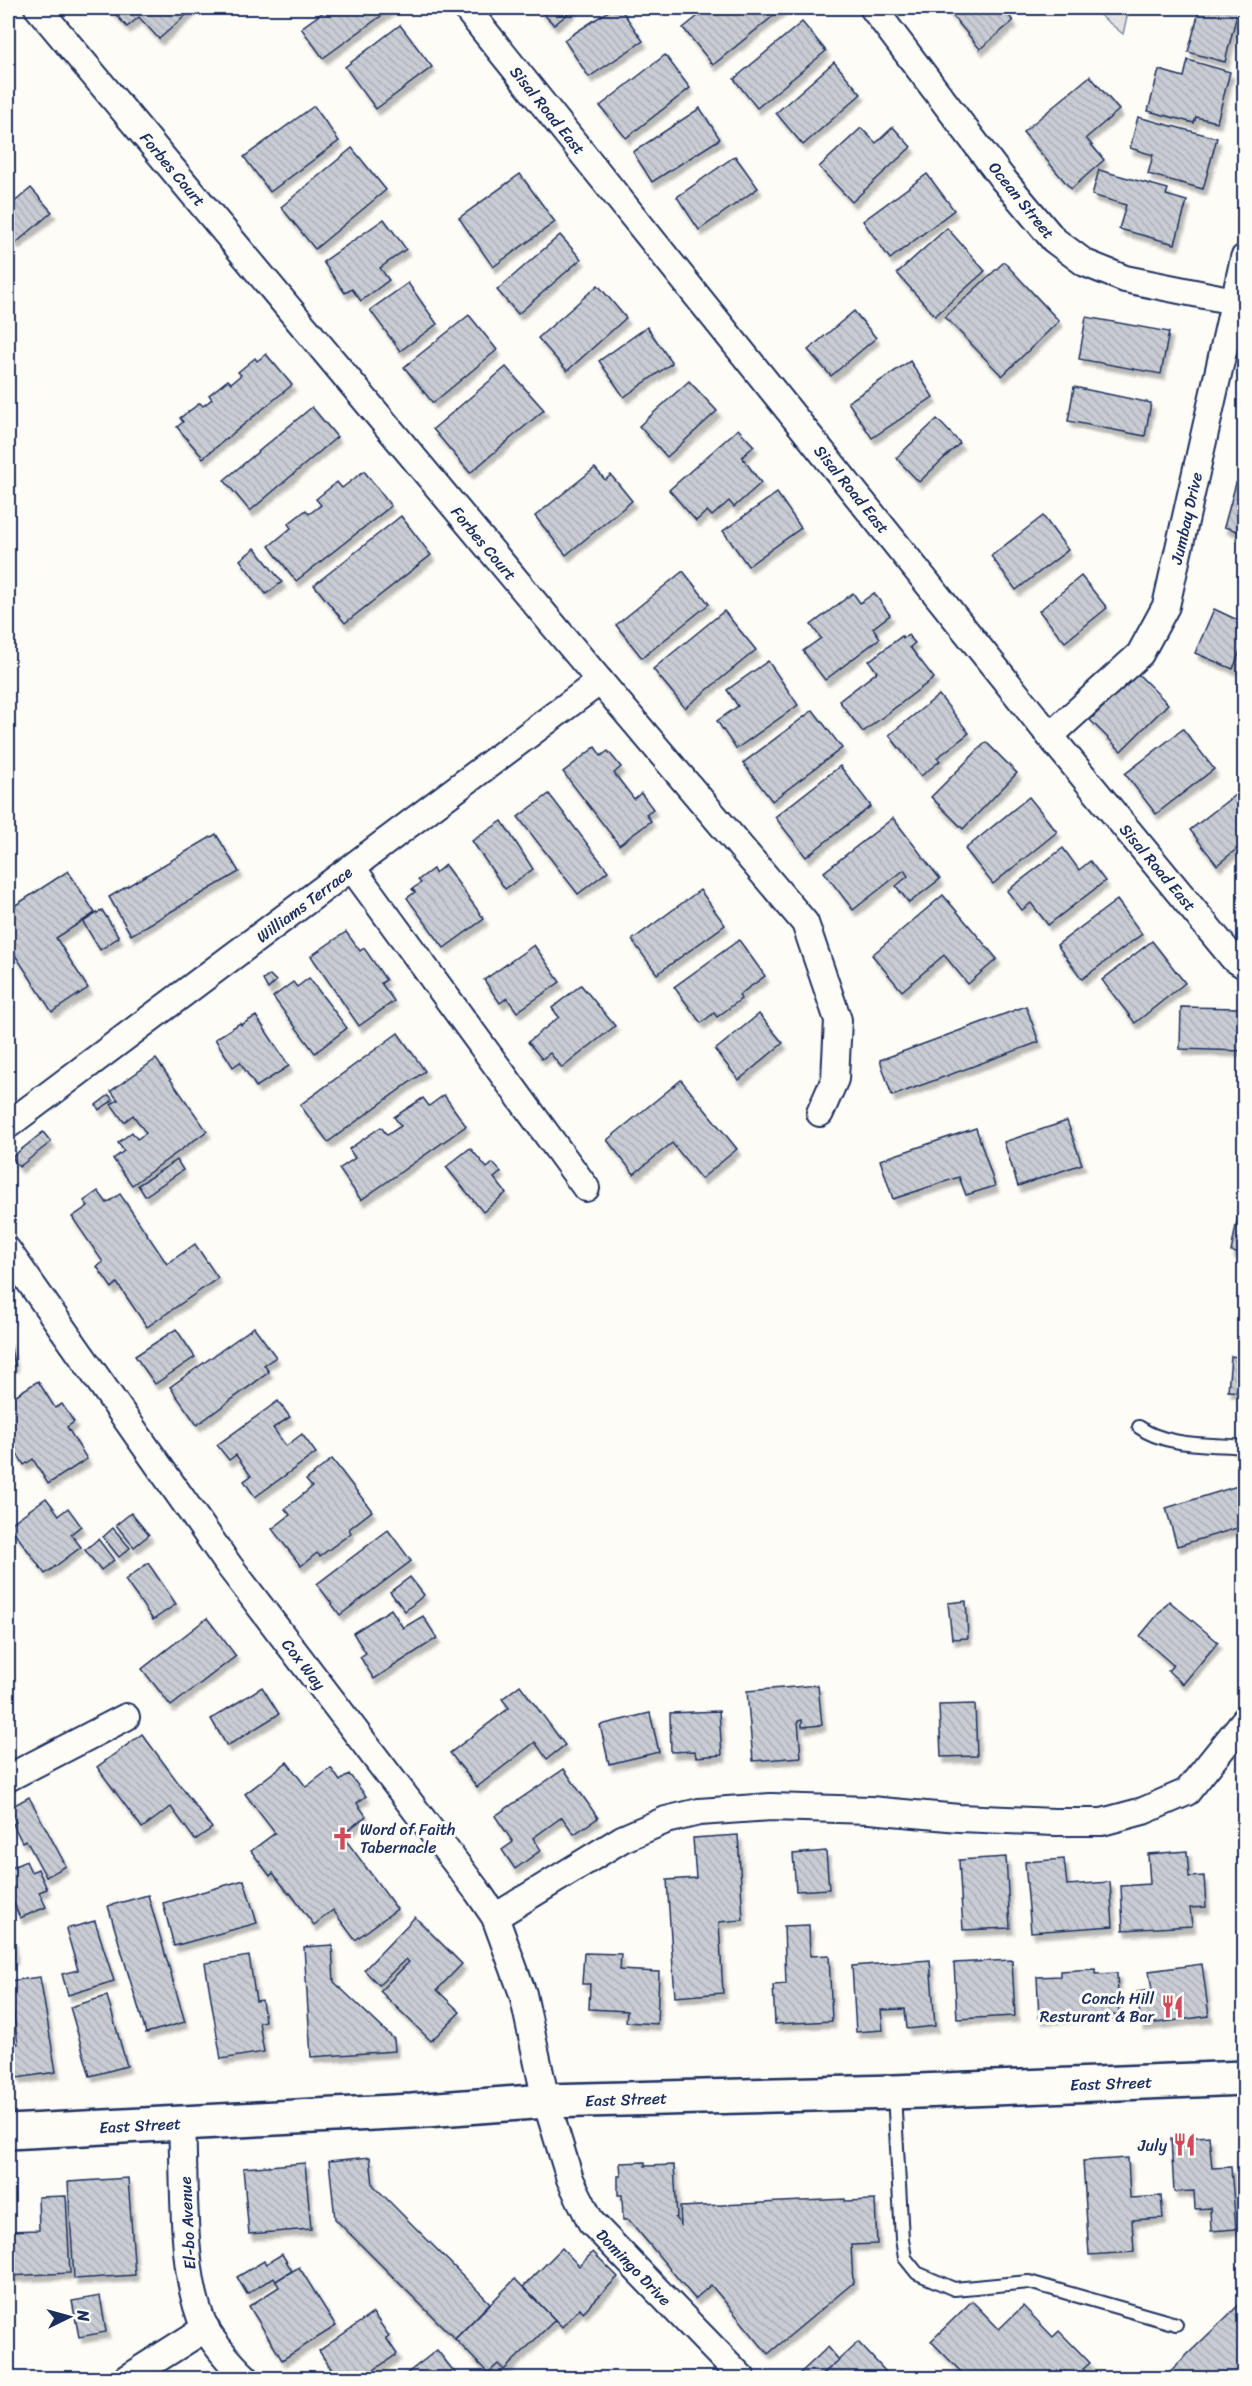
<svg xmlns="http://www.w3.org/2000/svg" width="1252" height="2386" font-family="Sriracha,sans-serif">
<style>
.green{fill:#e0e1e3;stroke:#7e88a0;stroke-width:1.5}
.building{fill:url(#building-back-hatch);stroke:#1b2f5e;stroke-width:1.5;filter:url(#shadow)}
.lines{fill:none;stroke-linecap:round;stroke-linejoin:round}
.lane-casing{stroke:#1b2f5e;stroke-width:16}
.street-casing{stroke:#1b2f5e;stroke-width:30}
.secondary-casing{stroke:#1b2f5e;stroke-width:38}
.lane{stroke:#fdfcf7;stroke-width:12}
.street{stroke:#fdfcf7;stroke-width:26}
.secondary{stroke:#fdfcf7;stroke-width:33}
.labels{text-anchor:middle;stroke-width:6;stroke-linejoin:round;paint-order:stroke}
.street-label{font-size:16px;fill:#1b2f5e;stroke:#fdfcf7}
.poi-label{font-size:16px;fill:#1b2f5e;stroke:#fdfcf7;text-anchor:end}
</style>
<defs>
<pattern id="building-back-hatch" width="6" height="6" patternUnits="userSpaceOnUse" patternTransform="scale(1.5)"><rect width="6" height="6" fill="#c9ccd3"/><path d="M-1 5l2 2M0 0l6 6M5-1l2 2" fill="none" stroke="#acb0b8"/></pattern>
<filter id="shadow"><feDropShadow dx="3.5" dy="6" stdDeviation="1.5" flood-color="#0004"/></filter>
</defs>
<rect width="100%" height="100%" fill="#fdfcf7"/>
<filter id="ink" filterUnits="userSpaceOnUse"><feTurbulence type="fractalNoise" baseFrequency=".0167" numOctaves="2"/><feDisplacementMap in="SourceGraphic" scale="12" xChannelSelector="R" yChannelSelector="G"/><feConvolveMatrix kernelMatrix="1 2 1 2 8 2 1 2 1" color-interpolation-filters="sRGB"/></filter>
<g filter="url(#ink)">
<polygon class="green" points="1091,8 1129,8 1123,34"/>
<g class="building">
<polygon points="110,8 194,8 159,39 139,17 127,27"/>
<polygon points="329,8 392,8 323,58 301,28"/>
<polygon points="538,8 575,8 554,25"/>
<polygon points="613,8 620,8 643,41 589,77 564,40"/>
<polygon points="708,8 783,8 713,65 683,28"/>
<polygon points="946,8 1004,8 1013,21 980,49"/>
<polygon points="1200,8 1228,8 1238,10 1225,62 1188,52"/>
<polygon points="802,22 826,51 757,108 734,79"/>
<polygon points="400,25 432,67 376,109 345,67"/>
<polygon points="665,55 690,88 626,138 600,106"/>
<polygon points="1188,60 1230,72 1217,122 1196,117 1194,123 1148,111 1159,70 1184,77"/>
<polygon points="834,62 861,94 803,145 776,113"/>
<polygon points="1090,76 1119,110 1086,138 1104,160 1071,189 1023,132"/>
<polygon points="314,106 339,141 270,192 244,157"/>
<polygon points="700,108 720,139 652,182 633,152"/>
<polygon points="1138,117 1217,138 1203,189 1148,174 1153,155 1130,148"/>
<polygon points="893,127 911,147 852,202 819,167 861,128 876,143"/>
<polygon points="352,148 386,190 315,249 281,207"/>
<polygon points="735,156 758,188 699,230 677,197"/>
<polygon points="1099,170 1168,189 1166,195 1187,201 1175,244 1119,229 1126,205 1092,195"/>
<polygon points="520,174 555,222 493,267 459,218"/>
<polygon points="927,174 954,210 890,259 863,221"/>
<polygon points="31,188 52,212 16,243 8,233 8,199 12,204"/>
<polygon points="384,219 406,249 380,268 389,280 361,301 352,289 345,293 323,262"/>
<polygon points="947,228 985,271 935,316 897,273"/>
<polygon points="560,235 581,259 518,314 497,290"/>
<polygon points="1004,262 1059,321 1002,376 945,317"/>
<polygon points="408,283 437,324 400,351 370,310"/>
<polygon points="598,285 626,318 567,371 538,338"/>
<polygon points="854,311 876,338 831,376 808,350"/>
<polygon points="469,315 497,350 433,403 404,367"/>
<polygon points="1086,317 1169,332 1161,374 1079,359"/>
<polygon points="647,327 672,363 624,397 599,361"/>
<polygon points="266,354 292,385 203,458 177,427 183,422 180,418 200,403 203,406 212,399 209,395 228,380 231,383 241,375 238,372 255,358 257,361"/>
<polygon points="910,361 933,397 872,438 848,402"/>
<polygon points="506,367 544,410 470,473 433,429"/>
<polygon points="689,381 717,411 667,457 639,426"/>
<polygon points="1074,387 1151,403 1145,436 1068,421"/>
<polygon points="312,407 337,437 250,511 224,480"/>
<polygon points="937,419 960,443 919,482 896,458"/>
<polygon points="738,429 754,446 742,457 761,483 734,507 729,501 712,516 707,511 696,521 669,490"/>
<polygon points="595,468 605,480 611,475 632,501 566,555 535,516"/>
<polygon points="364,471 391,506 296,581 269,546 291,528 288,524 306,510 309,514 321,505 316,499 337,482 342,488"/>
<polygon points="1236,483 1244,486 1244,533 1224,527"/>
<polygon points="777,493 801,528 748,566 723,531"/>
<polygon points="401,516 431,555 345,623 314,585"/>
<polygon points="1043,516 1068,550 1016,590 991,556"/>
<polygon points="255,548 282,582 266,594 240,560"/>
<polygon points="683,571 709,604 642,658 616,625"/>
<polygon points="1081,576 1107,608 1065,642 1039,611"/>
<polygon points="853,593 860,603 874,593 890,615 873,628 880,638 825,680 803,651 821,638 811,625"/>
<polygon points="1214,609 1244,623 1244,641 1233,669 1195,653"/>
<polygon points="724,611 756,650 685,708 653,669"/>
<polygon points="908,635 915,643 910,647 934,678 863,732 839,701 877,672 869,661 902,636 903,638"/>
<polygon points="768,661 798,705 736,749 717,721 738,706 727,690"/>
<polygon points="1137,673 1168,704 1121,751 1090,720"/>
<polygon points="939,695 969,733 937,758 940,761 921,776 889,735"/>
<polygon points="813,710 842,748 772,801 743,763"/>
<polygon points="1183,729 1214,769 1156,814 1125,774"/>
<polygon points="986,742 1017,773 963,829 931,797"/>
<polygon points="595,747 601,756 608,751 621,767 614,773 634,799 641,793 653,809 646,814 651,821 619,845 563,772"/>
<polygon points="840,766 871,806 806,857 775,817"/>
<polygon points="1240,791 1244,797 1244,843 1217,865 1190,830"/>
<polygon points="549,794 608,871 578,894 518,817"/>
<polygon points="1029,797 1057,832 993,884 965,849"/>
<polygon points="893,818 940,879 909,903 896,886 908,876 904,870 853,910 824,872"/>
<polygon points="502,821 533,869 505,889 472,841"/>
<polygon points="216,834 239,872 131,935 109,897"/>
<polygon points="1063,848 1079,870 1090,861 1105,881 1048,925 1031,903 1022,910 1007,891"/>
<polygon points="445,865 484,919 444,948 407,898 415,892 412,889 421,883 418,880 433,869 435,873"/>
<polygon points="68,871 95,913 56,938 88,988 52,1012 8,944 8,910"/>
<polygon points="700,890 725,925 657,974 632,940"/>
<polygon points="943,895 997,959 968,984 944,955 902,991 872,955"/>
<polygon points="1117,900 1142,934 1082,979 1057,945"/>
<polygon points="102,910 119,937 100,950 83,922"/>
<polygon points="346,932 360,951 364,948 386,980 381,983 394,1001 359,1026 311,956"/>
<polygon points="739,940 765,976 739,995 741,999 717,1017 714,1013 701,1023 674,987"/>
<polygon points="1152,941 1185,983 1135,1023 1102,980"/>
<polygon points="534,945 560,982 517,1012 507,998 500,1003 484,980"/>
<polygon points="270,975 276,981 268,989 263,980"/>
<polygon points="309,978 347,1028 315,1053 273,997 293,982 297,987"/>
<polygon points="581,985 615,1026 562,1068 550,1053 542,1059 528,1042 559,1017 552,1008"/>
<polygon points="1026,1006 1039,1042 892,1096 880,1060"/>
<polygon points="1181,1007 1244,1008 1244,1051 1180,1049"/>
<polygon points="759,1014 783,1043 739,1080 715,1050"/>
<polygon points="256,1016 289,1066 256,1087 240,1062 233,1067 215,1039 240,1023 241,1025"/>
<polygon points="398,1033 425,1071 328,1142 300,1105"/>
<polygon points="156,1059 207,1131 132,1185 113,1159 124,1151 118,1143 132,1132 137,1139 146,1133 133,1115 124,1122 111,1104 118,1100 111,1091"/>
<polygon points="681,1080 737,1149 701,1179 672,1143 634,1174 607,1140"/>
<polygon points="109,1095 113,1100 99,1110 96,1105"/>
<polygon points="444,1095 466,1126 361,1200 339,1169 355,1158 349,1149 381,1127 387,1135 401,1126 394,1117 423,1098 429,1106"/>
<polygon points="1067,1121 1082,1164 1018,1186 1004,1142"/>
<polygon points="976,1128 995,1186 966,1195 959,1177 893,1199 880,1160"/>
<polygon points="43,1132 51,1142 19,1167 12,1157"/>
<polygon points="470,1148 487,1168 493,1163 501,1172 494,1178 506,1193 483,1212 446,1167"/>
<polygon points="177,1160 183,1170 145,1196 138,1185"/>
<polygon points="1244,1184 1244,1254 1231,1252"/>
<polygon points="98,1191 107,1203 120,1194 167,1264 195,1244 218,1278 147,1327 117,1283 112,1288 97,1267 103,1262 72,1217 88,1206 84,1201"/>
<polygon points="254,1327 276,1357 264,1365 269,1372 197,1425 170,1387"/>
<polygon points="176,1329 195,1357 155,1384 135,1356"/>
<polygon points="8,1339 15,1365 8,1367"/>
<polygon points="1231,1356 1244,1358 1244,1392 1228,1391"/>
<polygon points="38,1381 55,1408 62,1404 74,1422 67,1427 87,1459 48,1484 33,1459 24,1465 8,1439 8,1428 11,1425 8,1419 8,1400"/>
<polygon points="278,1401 290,1417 273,1428 286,1446 302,1434 316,1453 255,1497 244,1481 251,1476 236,1455 229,1460 217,1445"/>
<polygon points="332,1459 372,1511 349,1529 351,1533 320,1556 317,1553 301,1566 272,1529 290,1515 285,1509 312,1487 306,1480"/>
<polygon points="1244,1484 1244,1526 1177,1546 1166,1508"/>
<polygon points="46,1498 59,1515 68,1508 81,1526 71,1534 81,1547 45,1574 9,1525"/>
<polygon points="131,1513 149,1535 134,1547 116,1525"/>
<polygon points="113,1528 130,1548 119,1557 103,1537"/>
<polygon points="388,1530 411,1561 340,1615 317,1584"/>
<polygon points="98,1539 114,1560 101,1570 85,1550"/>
<polygon points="148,1563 176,1604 153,1620 125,1580"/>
<polygon points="410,1577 424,1595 405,1611 390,1592"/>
<polygon points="966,1601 968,1638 952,1639 948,1603"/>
<polygon points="1169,1601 1218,1642 1183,1684 1168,1671 1173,1665 1140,1636"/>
<polygon points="391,1609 403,1628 423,1616 437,1638 374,1679 360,1657 366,1653 353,1633"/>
<polygon points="207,1618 236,1656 171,1706 142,1669"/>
<polygon points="520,1685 565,1745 547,1759 535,1742 477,1787 450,1753 509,1708 502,1699"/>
<polygon points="818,1685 822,1725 802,1727 802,1720 798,1721 801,1757 753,1761 747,1691"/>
<polygon points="262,1687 279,1714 227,1746 211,1719"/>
<polygon points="975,1704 977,1756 941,1757 939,1705"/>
<polygon points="719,1711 722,1755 696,1757 695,1751 671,1752 670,1713"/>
<polygon points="650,1713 659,1752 609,1764 600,1725"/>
<polygon points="142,1734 212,1828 195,1840 171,1807 142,1828 97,1767"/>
<polygon points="287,1762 306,1787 331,1768 340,1781 349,1774 366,1796 357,1803 366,1816 342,1835 397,1909 355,1940 333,1910 314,1925 290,1893 289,1894 273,1873 270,1876 251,1851 275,1833 245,1794"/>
<polygon points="564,1769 598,1818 574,1834 562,1817 533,1838 541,1850 515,1869 502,1850 513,1842 495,1816"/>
<polygon points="29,1797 66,1866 46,1877 26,1840 22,1842 13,1824 16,1822 9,1808"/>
<polygon points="738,1835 743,1920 719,1922 723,1993 675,1997 667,1880 696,1878 693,1838"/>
<polygon points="826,1851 829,1889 796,1891 793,1854"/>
<polygon points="1187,1851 1189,1877 1204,1876 1206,1907 1190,1908 1192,1926 1123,1930 1121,1886 1150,1884 1148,1854"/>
<polygon points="1006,1857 1010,1928 963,1930 959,1860"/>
<polygon points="1064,1859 1067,1885 1110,1882 1113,1926 1031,1932 1025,1862"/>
<polygon points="26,1861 31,1872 38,1869 47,1889 39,1892 46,1907 20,1918 8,1889 8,1869"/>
<polygon points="244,1880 257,1923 174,1946 163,1903"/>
<polygon points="148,1895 185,2022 146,2033 108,1906"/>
<polygon points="415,1917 462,1964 437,1990 460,2012 431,2041 380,1991 409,1962 406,1959 379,1985 364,1970"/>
<polygon points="95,1921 114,1981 68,1995 62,1974 78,1970 66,1929"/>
<polygon points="809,1925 810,1956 829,1955 832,2021 775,2024 773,1985 786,1984 784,1926"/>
<polygon points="13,1940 14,1958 8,1958 8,1941"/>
<polygon points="332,1945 334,1982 394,2039 395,2051 311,2057 304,1947"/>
<polygon points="584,1953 621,1954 620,1970 659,1972 657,2024 626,2022 627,2011 589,2009 590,1984 582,1984"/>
<polygon points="249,1956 256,2001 262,2000 265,2021 259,2022 264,2052 221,2059 205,1963"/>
<polygon points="930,1960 935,2026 907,2029 905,2009 881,2010 883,2030 856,2032 852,1966"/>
<polygon points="1012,1960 1015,2016 957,2019 954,1963"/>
<polygon points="1202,1964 1209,2016 1141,2025 1137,1992 1152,1990 1149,1971"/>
<polygon points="1095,1969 1096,1974 1117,1973 1119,2015 1039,2018 1037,1977 1060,1976 1060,1971"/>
<polygon points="40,1977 56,2072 17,2078 12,2045 18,2044 9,1981"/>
<polygon points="107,1996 127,2066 90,2076 70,2007"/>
<polygon points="1209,2136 1212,2168 1231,2167 1236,2229 1211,2231 1210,2208 1195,2209 1194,2191 1174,2192 1171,2139"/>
<polygon points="370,2157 373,2185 490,2303 455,2339 335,2219 329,2161"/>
<polygon points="1128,2158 1130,2198 1161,2196 1163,2218 1132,2220 1134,2252 1089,2255 1083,2161"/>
<polygon points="645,2162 645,2166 674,2165 677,2217 675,2218 681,2225 680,2207 845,2199 845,2201 875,2200 877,2244 851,2245 853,2283 768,2354 711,2285 695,2299 629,2220 623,2220 622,2195 618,2195 618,2176 621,2176 620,2163"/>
<polygon points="305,2163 311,2229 249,2234 243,2168"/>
<polygon points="128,2178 135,2275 74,2279 68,2182"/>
<polygon points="66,2196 70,2273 8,2276 8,2231 39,2230 38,2197"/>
<polygon points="562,2248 579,2266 593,2252 618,2277 583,2312 580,2308 562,2327 523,2287"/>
<polygon points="282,2254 292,2271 276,2281 274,2277 247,2294 237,2277 264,2261 266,2264"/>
<polygon points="299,2267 336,2326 282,2360 249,2306 279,2287 276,2281"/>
<polygon points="515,2279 555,2320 504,2370 498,2364 488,2373 455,2339"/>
<polygon points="100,2296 106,2332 79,2337 72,2301"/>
<polygon points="1244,2300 1244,2378 1163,2378"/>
<polygon points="972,2301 999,2329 1023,2306 1053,2337 1059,2331 1090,2363 1083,2369 1093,2378 967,2378 931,2341"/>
<polygon points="373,2313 389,2336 386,2338 397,2354 362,2378 349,2378 343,2371 336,2376 319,2351"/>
<polygon points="858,2342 886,2372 880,2378 819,2378"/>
<polygon points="828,2347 839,2360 818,2378 795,2378"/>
<polygon points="437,2350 459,2378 401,2378"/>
</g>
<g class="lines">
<defs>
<g id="lane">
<path d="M 1139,1427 C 1166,1447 1212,1444 1244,1447"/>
<polyline points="894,2093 902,2239 905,2258 917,2273 954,2289 1029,2282 1176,2324"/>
</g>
<g id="street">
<polyline points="38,8 600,681 805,923 838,1020 835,1079 820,1113"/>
<polyline points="466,8 1050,736 1233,958 1244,965"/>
<polyline points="873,8 1002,178 1054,240 1085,263 1125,279 1234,301"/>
<polyline points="1050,736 1140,654 1166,606 1244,258"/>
<polyline points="352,868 586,1188"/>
<polyline points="8,1125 600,681"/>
<polyline points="8,1251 230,1567 478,1892 495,1917 523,1994 546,2101 570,2179 591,2222 742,2378"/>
<polyline points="8,1778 126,1717"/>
<polyline points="495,1917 622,1839 666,1820 699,1812 771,1807 870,1810 959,1818 1054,1822 1102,1822 1143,1811 1187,1792 1244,1721"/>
<path d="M 182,2123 C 185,2182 180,2276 205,2328 C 214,2344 233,2366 246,2378"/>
<polyline points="127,2378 206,2328"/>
</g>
<polyline id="secondary" points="8,2132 412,2111 546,2101 894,2092 1244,2078"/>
</defs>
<use href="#lane" class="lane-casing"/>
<use href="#street" class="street-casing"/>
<use href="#secondary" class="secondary-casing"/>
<use href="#lane" class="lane"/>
<use href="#street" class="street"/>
<use href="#secondary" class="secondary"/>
</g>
</g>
<defs>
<symbol id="church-bare" viewBox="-9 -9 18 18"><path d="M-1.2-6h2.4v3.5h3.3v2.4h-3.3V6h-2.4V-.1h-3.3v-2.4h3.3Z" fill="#d1495b" stroke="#fdfcf7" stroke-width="2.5" paint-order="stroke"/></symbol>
<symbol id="restaurant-bare" viewBox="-9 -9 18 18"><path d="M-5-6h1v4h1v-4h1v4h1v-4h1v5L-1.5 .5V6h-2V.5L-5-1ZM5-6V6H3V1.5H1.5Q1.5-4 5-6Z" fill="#d1495b" stroke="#fdfcf7" stroke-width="2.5" paint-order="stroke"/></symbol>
</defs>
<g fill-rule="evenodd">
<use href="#church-bare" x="326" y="1822" width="33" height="33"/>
<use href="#restaurant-bare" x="1156" y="1990" width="33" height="33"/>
<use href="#restaurant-bare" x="1168" y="2128" width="33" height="33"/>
</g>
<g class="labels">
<g class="street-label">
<text transform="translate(548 110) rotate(51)" y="6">Sisal Road East</text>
<text transform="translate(173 169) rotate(50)" y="6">Forbes Court</text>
<text transform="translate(1022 200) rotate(51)" y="6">Ocean Street</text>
<text transform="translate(852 489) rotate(51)" y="6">Sisal Road East</text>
<text transform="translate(1186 518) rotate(-77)" y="6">Jumbay Drive</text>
<text transform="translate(484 543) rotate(50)" y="6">Forbes Court</text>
<text transform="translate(1158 867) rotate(50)" y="6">Sisal Road East</text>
<text transform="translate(304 904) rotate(-37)" y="6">Williams Terrace</text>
<text transform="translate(304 1664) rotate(52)" y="6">Cox Way</text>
<text transform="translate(1111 2083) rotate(-2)" y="6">East Street</text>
<text transform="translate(626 2099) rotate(-2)" y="6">East Street</text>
<text transform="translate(140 2125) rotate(-3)" y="6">East Street</text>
<text transform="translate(187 2223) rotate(-93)" y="6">El-bo Avenue</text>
<text transform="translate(634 2267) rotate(46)" y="6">Domingo Drive</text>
</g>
<g class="poi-label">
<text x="360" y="1835" text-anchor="start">Word of Faith<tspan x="360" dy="18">Tabernacle</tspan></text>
<text x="1154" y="2004">Conch Hill<tspan x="1154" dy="18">Resturant &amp; Bar</tspan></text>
<text x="1167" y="2151">July</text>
</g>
</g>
<rect width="1252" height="2386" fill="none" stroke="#fdfcf7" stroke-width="30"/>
<rect x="15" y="15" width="1222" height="2356" fill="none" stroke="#1b2f5e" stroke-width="2" filter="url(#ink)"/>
<g transform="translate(69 2317) rotate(85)" stroke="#fdfcf7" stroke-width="4.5" paint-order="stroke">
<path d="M0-4.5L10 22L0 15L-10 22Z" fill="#1b2f5e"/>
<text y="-9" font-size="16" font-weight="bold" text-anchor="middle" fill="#1b2f5e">N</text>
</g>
</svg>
